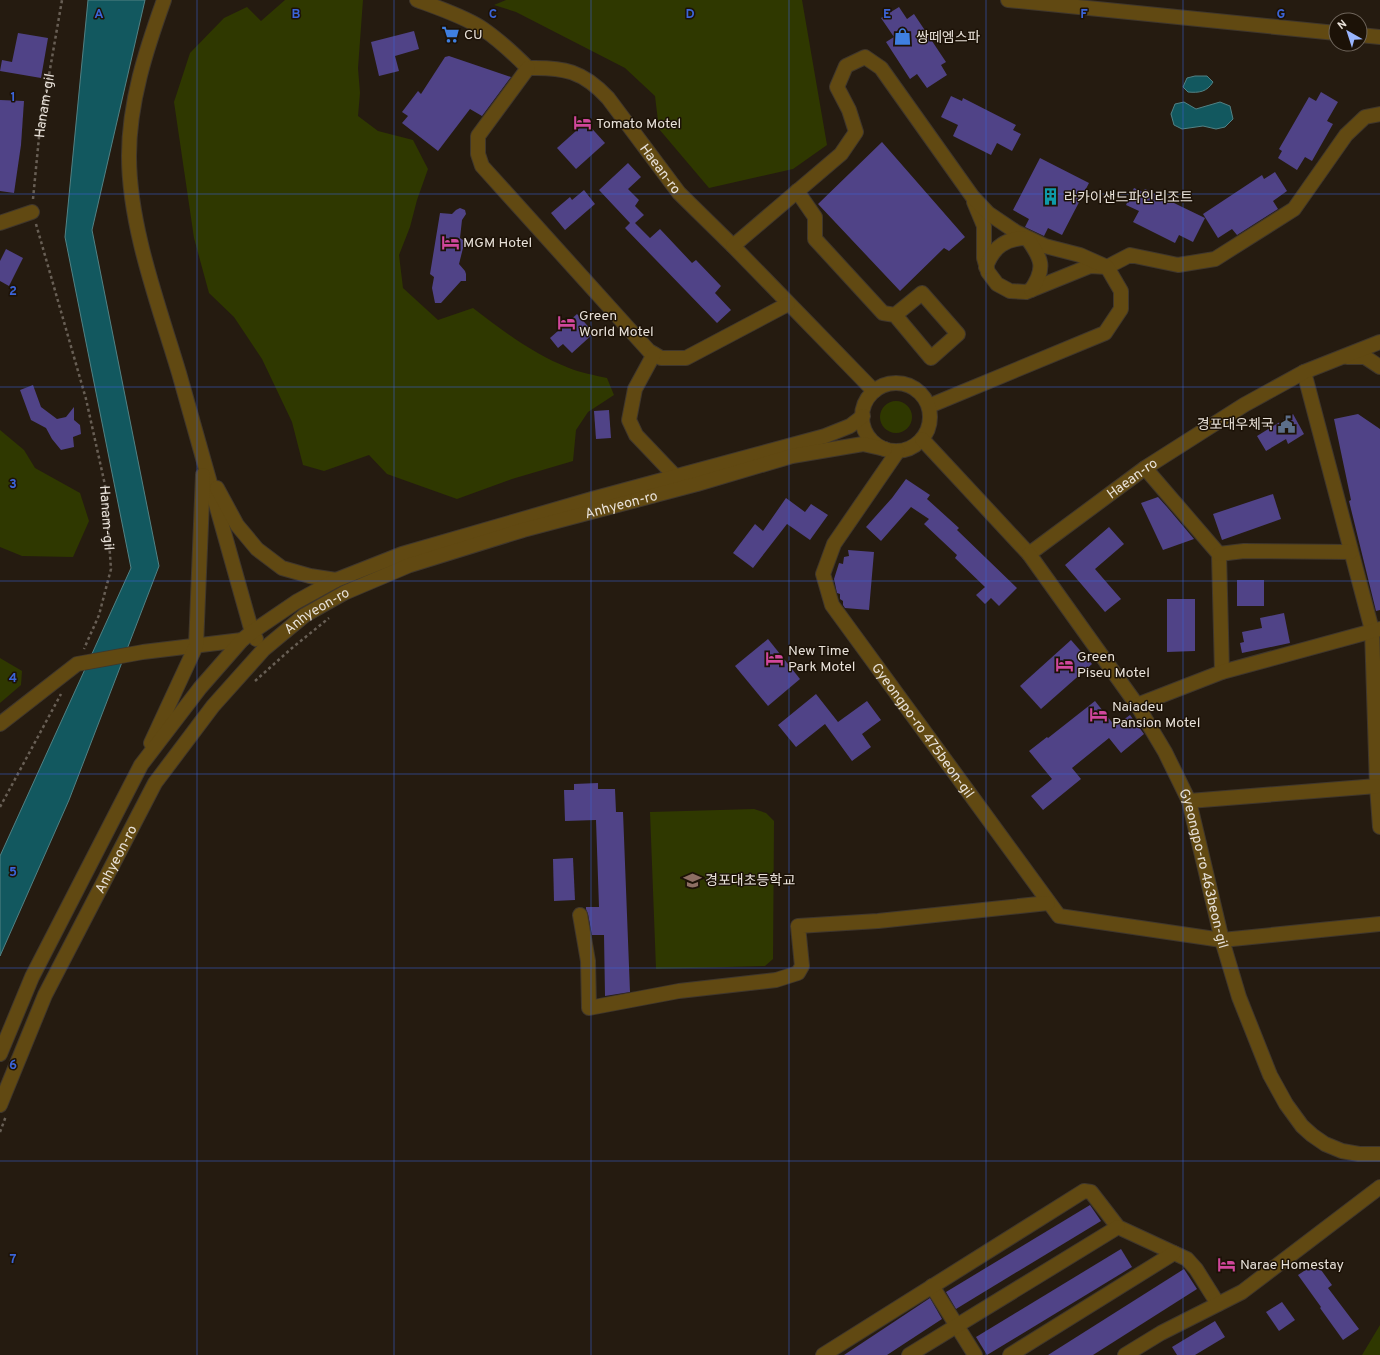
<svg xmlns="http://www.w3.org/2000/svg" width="1380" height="1355" font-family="Overpass,'Noto Sans KR',sans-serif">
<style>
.green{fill:#2f3800}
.water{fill:#12585f;stroke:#528184}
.building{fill:#504387}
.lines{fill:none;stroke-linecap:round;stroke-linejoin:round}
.minor-casing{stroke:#40372c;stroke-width:16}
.path{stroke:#685f55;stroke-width:2.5;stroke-dasharray:3 3;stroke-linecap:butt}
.minor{stroke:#614912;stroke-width:14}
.grid{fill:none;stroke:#3b64d8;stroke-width:1;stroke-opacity:0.55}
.labels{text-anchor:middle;stroke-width:3;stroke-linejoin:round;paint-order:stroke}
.poi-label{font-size:14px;fill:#e8e1d9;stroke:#1c1207;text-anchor:start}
.street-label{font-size:14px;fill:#e8e1d9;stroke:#1c1207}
.grid-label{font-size:13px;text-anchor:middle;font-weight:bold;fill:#3b64d8;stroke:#1c1207;stroke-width:3;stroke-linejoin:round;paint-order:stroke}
</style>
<rect width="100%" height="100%" fill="#251b10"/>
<g class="green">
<path d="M 285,0 L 363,0 L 358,68 L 360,93 L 358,116 L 378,131 L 413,140 L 428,169 L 417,200 L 410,227 L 399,255 L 403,288 L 438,320 L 473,308 C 503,331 533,354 569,368 C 581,373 594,375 607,378 L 614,395 L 588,412 L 576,430 L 573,461 L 512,479 L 457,499 L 387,474 L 369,455 L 324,471 L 303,465 L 292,422 L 262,359 L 234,317 L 209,293 L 194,238 L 174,102 L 190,53 L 224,18 L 247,7 L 261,21 Z"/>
<polygon points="506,0 802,0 827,145 793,169 709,188 659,129 655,96 625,68 516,12 494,5"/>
<circle cx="896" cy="417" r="16"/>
<polygon points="0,430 24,450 35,468 80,493 89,521 73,557 22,556 0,547"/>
<polygon points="0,658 22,671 21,685 0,703"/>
<polygon points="754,809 766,813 774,821 773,959 765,966 656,969 650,812"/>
<polygon points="1380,1325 1380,1355 1362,1355"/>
</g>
<g class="water">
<polygon points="88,0 145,0 92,230 159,566 69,800 0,956 0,856 131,568 65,237"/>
<path d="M 1195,76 L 1207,76 L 1213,82 C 1207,92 1199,93 1188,92 L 1183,87 L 1187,78 Z"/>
<polygon points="1184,102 1196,109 1220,102 1230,106 1233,119 1225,127 1216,129 1203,126 1182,129 1174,125 1171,114 1175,104"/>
</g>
<g class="building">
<polygon points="899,7 907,19 914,14 946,62 941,65 947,75 927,88 917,74 910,79 886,42 894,37 881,18"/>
<polygon points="414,31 419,49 395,56 399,71 379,76 371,42"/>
<polygon points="18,33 48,38 41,78 0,71 2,60 12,62"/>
<polygon points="449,56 511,77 482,116 470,109 438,151 402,123 408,116 402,112 418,91 421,94 445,57"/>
<polygon points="1321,92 1338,102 1327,121 1333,124 1312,161 1305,157 1297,170 1278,158 1282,151 1279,149 1309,97 1316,101"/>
<polygon points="951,96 962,101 963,98 1016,125 1013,130 1021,134 1012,151 997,143 991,155 953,136 958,125 941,117"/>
<polygon points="0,100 24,101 21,145 14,193 0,191"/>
<polygon points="586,122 605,143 576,169 557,148"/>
<polygon points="882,142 965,237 949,251 944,248 900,291 818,204"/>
<polygon points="1040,158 1089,183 1062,235 1048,228 1044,236 1025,227 1029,219 1013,210"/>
<polygon points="628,163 641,177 628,189 639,200 635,206 644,215 635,223 650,238 660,229 692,263 696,260 721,286 715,293 731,310 717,323 625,228 630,223 599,190"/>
<polygon points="1275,172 1287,191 1273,201 1278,209 1237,235 1232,229 1218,238 1203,214 1262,175 1264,179"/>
<polygon points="1134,188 1143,192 1145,189 1205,218 1193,242 1179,235 1175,243 1133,222 1139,211 1126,205"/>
<polygon points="584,190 595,204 565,230 551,213 570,197 572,200"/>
<polygon points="460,208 465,210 466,214 462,220 460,238 463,240 464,244 459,264 465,271 466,274 466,281 461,281 441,303 435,303 432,288 434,277 430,274 440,213 452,214 456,210"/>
<polygon points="6,249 23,258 9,286 0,281 0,261"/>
<polygon points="577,314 594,333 572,353 563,344 558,348 550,338"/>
<polygon points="33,385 41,407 57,419 66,417 74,407 74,420 80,425 81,434 73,437 74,447 61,450 52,439 46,428 31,420 20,390"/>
<polygon points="609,410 611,438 596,439 594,411"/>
<polygon points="1293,414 1304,434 1288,444 1286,439 1266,451 1257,436"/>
<polygon points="1358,414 1380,429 1380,610 1376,611 1349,501 1351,500 1334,419"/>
<polygon points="906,479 930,495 927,499 959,528 957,530 1017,588 999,606 991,598 985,604 976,595 985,587 955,558 957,555 924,524 929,519 911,507 881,541 866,527 892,498"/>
<polygon points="1273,494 1281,519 1222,540 1213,514"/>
<polygon points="1158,497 1167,507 1194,539 1163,550 1141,503"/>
<polygon points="786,498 805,512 811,504 828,515 810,540 787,524 753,568 733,553 755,524 763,531"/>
<polygon points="1109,527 1124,544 1095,569 1121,599 1105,612 1065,565"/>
<polygon points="848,550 874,552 869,610 845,608 843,605 843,601 840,599 840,594 837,593 834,579 839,563 843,564 844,557 849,556"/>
<rect x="1237" y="580" width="27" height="26"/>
<polygon points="1167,599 1195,599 1195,651 1167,652"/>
<polygon points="1284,613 1290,643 1242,653 1240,643 1244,642 1242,632 1262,628 1260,618"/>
<polygon points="768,639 800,679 768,706 735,666"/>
<polygon points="1071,640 1092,664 1041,709 1020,686"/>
<polygon points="816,694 838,722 867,701 881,720 862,734 871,747 852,761 825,724 796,747 778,725"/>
<polygon points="1095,701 1115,726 1130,715 1144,734 1121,753 1109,738 1072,768 1081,779 1043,810 1031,796 1052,779 1029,751 1047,737 1048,738"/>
<polygon points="598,783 598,789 615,789 616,812 623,812 630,992 605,996 604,935 592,935 588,914 586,909 586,907 599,907 596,820 565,821 564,790 574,790 574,784"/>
<polygon points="573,858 575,900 554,901 553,859"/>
<polygon points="1090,1205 1101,1221 956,1309 946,1292"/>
<polygon points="1121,1249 1132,1267 987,1355 976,1337"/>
<polygon points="1316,1263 1332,1285 1328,1288 1359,1329 1343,1340 1320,1308 1321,1307 1298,1275"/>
<polygon points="1184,1269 1197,1289 1093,1355 1048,1355"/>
<polygon points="930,1298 942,1319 887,1355 844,1355"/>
<polygon points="1282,1302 1295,1320 1279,1331 1266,1312"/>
<polygon points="1215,1321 1225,1337 1195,1355 1177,1355 1172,1347"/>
</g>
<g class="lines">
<defs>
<g id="minor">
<path d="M 164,0 C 146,50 129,102 129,156 C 129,227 159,306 179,373 C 204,459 227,546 252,632 L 256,639"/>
<path id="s3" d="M 417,0 C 436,7 466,17 483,29 C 499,40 514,54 528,68 C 564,67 583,71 608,98 L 679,193 L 733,246 L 874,391"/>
<polyline points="1008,0 1336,33"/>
<polyline points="1360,35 1380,37"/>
<polyline points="528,68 478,136 478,154 482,166 649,351 661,358 686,358 788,304"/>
<polyline points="797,191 815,217 815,239 883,313 895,315 922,293 958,334 931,358 895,315"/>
<polyline points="974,202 984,226 984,258 988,272 997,284 1010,291 1026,292 1090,266 1107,267 1130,255 1178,265 1215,259 1294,209 1346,135 1365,117 1380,114"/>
<polyline points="0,223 32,212"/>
<polyline points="733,246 841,154 856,132 849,110 837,87 846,66 865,57 881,68 972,196 988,213 1016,232 1045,246 1080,255 1107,267 1121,291 1121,309 1105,333 929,406"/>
<path d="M 986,267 C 993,247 1006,238 1027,238 C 1042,259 1046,268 1031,290"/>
<polyline points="654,354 635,389 629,420 636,435 676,477"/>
<polyline points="1347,357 1365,357 1380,367"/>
<polyline points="1304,372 1372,630 1377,786 1380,827"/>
<circle cx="896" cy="417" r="34"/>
<path id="s4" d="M 922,439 L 1029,554 L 1145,468 L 1244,405 L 1304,372 L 1380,342"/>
<path id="s5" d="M 898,451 L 834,544 L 823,574 L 832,605 L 1059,916 L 1222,940 L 1380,924"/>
<polyline points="1145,468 1219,554 1222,672"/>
<polyline points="217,488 237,525 257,549 282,568 310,576 336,580"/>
<path id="s6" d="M 1029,554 L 1137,705 L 1165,752 L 1189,801 L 1222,940 L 1239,997 L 1270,1075 L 1286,1104 L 1302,1126 L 1312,1135 L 1325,1144 L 1342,1151 L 1359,1154 L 1380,1154"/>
<polyline points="1219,554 1244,551 1351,552"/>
<polyline points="1137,705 1222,672 1380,629"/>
<polyline points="0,724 77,664 143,652 242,640"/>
<polyline points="151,743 196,646 203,475"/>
<polyline points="1189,801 1377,786"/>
<polyline points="580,915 588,961 589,1008 679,991 776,980 798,973 802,966 798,926 878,921 1048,903"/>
<polyline points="0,1054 32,977 141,765 200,688 242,640 252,632 296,602 336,580 402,554 592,499 825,436 850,426 863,416"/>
<path id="s7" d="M 0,1105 L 45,995 L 155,783 L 213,706 L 264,649 L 305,615 L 344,593 L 410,565 L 523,530 L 697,484 L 792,456 L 863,444 L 885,449"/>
<polyline points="932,1286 975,1355"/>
<polyline points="823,1355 1084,1191 1091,1192 1118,1227 1187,1259 1196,1269 1218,1304"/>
<polyline points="909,1355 1118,1227"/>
<polyline points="1010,1355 1174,1253"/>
<polyline points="1125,1355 1161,1333 1242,1292 1380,1187"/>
</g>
</defs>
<use href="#minor" class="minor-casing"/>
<g class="path">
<path id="s1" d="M 33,199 L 40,127 L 62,0"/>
<path id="s2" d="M 36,224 L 86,399 L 105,485 L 111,569 L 99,615 L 84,649"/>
<polyline points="255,681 292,648 329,618"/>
<polyline points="0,807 61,694"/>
<polyline points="0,1132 6,1116"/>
</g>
<use href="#minor" class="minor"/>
</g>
<path class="grid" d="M 197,0 L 197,1355M 394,0 L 394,1355M 591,0 L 591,1355M 789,0 L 789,1355M 986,0 L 986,1355M 1183,0 L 1183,1355M 0,194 L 1380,194M 0,387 L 1380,387M 0,581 L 1380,581M 0,774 L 1380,774M 0,968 L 1380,968M 0,1161 L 1380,1161"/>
<defs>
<symbol id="supermarket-bare" viewBox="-9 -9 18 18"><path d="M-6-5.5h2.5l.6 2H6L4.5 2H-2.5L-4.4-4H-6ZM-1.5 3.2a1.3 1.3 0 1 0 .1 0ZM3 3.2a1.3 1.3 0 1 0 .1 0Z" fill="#3f7fe0" stroke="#1c1207" stroke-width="2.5" paint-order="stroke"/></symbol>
<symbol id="shop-bare" viewBox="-9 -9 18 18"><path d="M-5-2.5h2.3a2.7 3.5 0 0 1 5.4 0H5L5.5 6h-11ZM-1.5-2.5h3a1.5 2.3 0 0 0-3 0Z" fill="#3f7fe0" stroke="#1c1207" stroke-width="2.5" paint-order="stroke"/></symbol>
<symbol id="hotel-bare" viewBox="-9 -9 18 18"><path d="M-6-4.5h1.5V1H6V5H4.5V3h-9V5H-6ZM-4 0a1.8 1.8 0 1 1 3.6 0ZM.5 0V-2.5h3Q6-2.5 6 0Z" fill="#d1479c" stroke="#1c1207" stroke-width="2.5" paint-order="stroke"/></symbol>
<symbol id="building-bare" viewBox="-9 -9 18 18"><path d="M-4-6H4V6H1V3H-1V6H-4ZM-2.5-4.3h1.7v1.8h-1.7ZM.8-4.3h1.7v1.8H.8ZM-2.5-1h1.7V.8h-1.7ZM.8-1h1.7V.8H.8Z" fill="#0f9aa8" stroke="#1c1207" stroke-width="2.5" paint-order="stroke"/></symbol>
<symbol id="civic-bare" viewBox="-9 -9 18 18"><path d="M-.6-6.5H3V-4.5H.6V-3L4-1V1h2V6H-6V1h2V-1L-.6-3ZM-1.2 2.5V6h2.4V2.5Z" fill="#5c6f8a" stroke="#1c1207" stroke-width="2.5" paint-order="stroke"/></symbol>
<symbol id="school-bare" viewBox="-9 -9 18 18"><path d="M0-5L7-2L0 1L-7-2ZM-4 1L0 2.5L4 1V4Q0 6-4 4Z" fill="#8d6e63" stroke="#1c1207" stroke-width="2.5" paint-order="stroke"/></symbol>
</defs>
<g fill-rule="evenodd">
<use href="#supermarket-bare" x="438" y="22" width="25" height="25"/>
<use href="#shop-bare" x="890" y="24" width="25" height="25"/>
<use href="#hotel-bare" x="570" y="110" width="25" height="25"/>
<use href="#building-bare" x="1038" y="184" width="25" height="25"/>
<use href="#hotel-bare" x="438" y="230" width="25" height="25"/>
<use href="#hotel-bare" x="554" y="310" width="25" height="25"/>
<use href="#civic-bare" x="1274" y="412" width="25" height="25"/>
<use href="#hotel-bare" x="762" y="646" width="25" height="25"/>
<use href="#hotel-bare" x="1052" y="652" width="25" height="25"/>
<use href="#hotel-bare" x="1086" y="702" width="25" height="25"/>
<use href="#school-bare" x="680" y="868" width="25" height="25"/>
<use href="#hotel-bare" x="1214" y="1252" width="25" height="25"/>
</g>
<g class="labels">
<g class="poi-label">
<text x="464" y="39">CU</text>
<text x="916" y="42">쌍떼엠스파</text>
<text x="596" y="128">Tomato Motel</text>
<text x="1064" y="202">라카이샌드파인리조트</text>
<text x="463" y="247">MGM Hotel</text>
<text x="579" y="320">Green<tspan x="579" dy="16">World Motel</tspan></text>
<text x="1274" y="429" text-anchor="end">경포대우체국</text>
<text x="788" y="655">New Time<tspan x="788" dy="16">Park Motel</tspan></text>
<text x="1077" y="661">Green<tspan x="1077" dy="16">Piseu Motel</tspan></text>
<text x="1112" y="711">Naiadeu<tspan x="1112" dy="16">Pansion Motel</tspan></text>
<text x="705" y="885">경포대초등학교</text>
<text x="1240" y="1269">Narae Homestay</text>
</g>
<g class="street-label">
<text dy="5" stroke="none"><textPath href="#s1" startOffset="94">Hanam-gil</textPath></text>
<text dy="5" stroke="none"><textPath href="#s3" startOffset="309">Haean-ro</textPath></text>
<text dy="5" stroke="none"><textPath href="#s4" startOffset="285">Haean-ro</textPath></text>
<text dy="5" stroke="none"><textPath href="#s7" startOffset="920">Anhyeon-ro</textPath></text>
<text dy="5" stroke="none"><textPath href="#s2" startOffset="303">Hanam-gil</textPath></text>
<text dy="5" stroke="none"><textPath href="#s7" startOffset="596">Anhyeon-ro</textPath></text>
<text dy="5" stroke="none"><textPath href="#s5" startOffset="332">Gyeongpo-ro 475beon-gil</textPath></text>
<text dy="5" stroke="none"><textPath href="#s7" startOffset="272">Anhyeon-ro</textPath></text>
<text dy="5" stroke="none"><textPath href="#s6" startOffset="364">Gyeongpo-ro 463beon-gil</textPath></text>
</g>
</g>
<g class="grid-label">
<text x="99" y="18">A</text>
<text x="296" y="18">B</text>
<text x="493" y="18">C</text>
<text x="690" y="18">D</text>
<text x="887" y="18">E</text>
<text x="1084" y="18">F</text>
<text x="1281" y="18">G</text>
<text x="13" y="101">1</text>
<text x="13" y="295">2</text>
<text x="13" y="488">3</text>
<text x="13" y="682">4</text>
<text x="13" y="876">5</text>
<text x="13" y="1069">6</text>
<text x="13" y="1263">7</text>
</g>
<g transform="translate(1348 32) rotate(321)"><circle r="19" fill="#1c1207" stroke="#6e655b"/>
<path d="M0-3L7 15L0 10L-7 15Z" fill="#99b5fd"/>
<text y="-6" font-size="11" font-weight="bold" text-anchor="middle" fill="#e8e1d9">N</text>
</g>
</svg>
